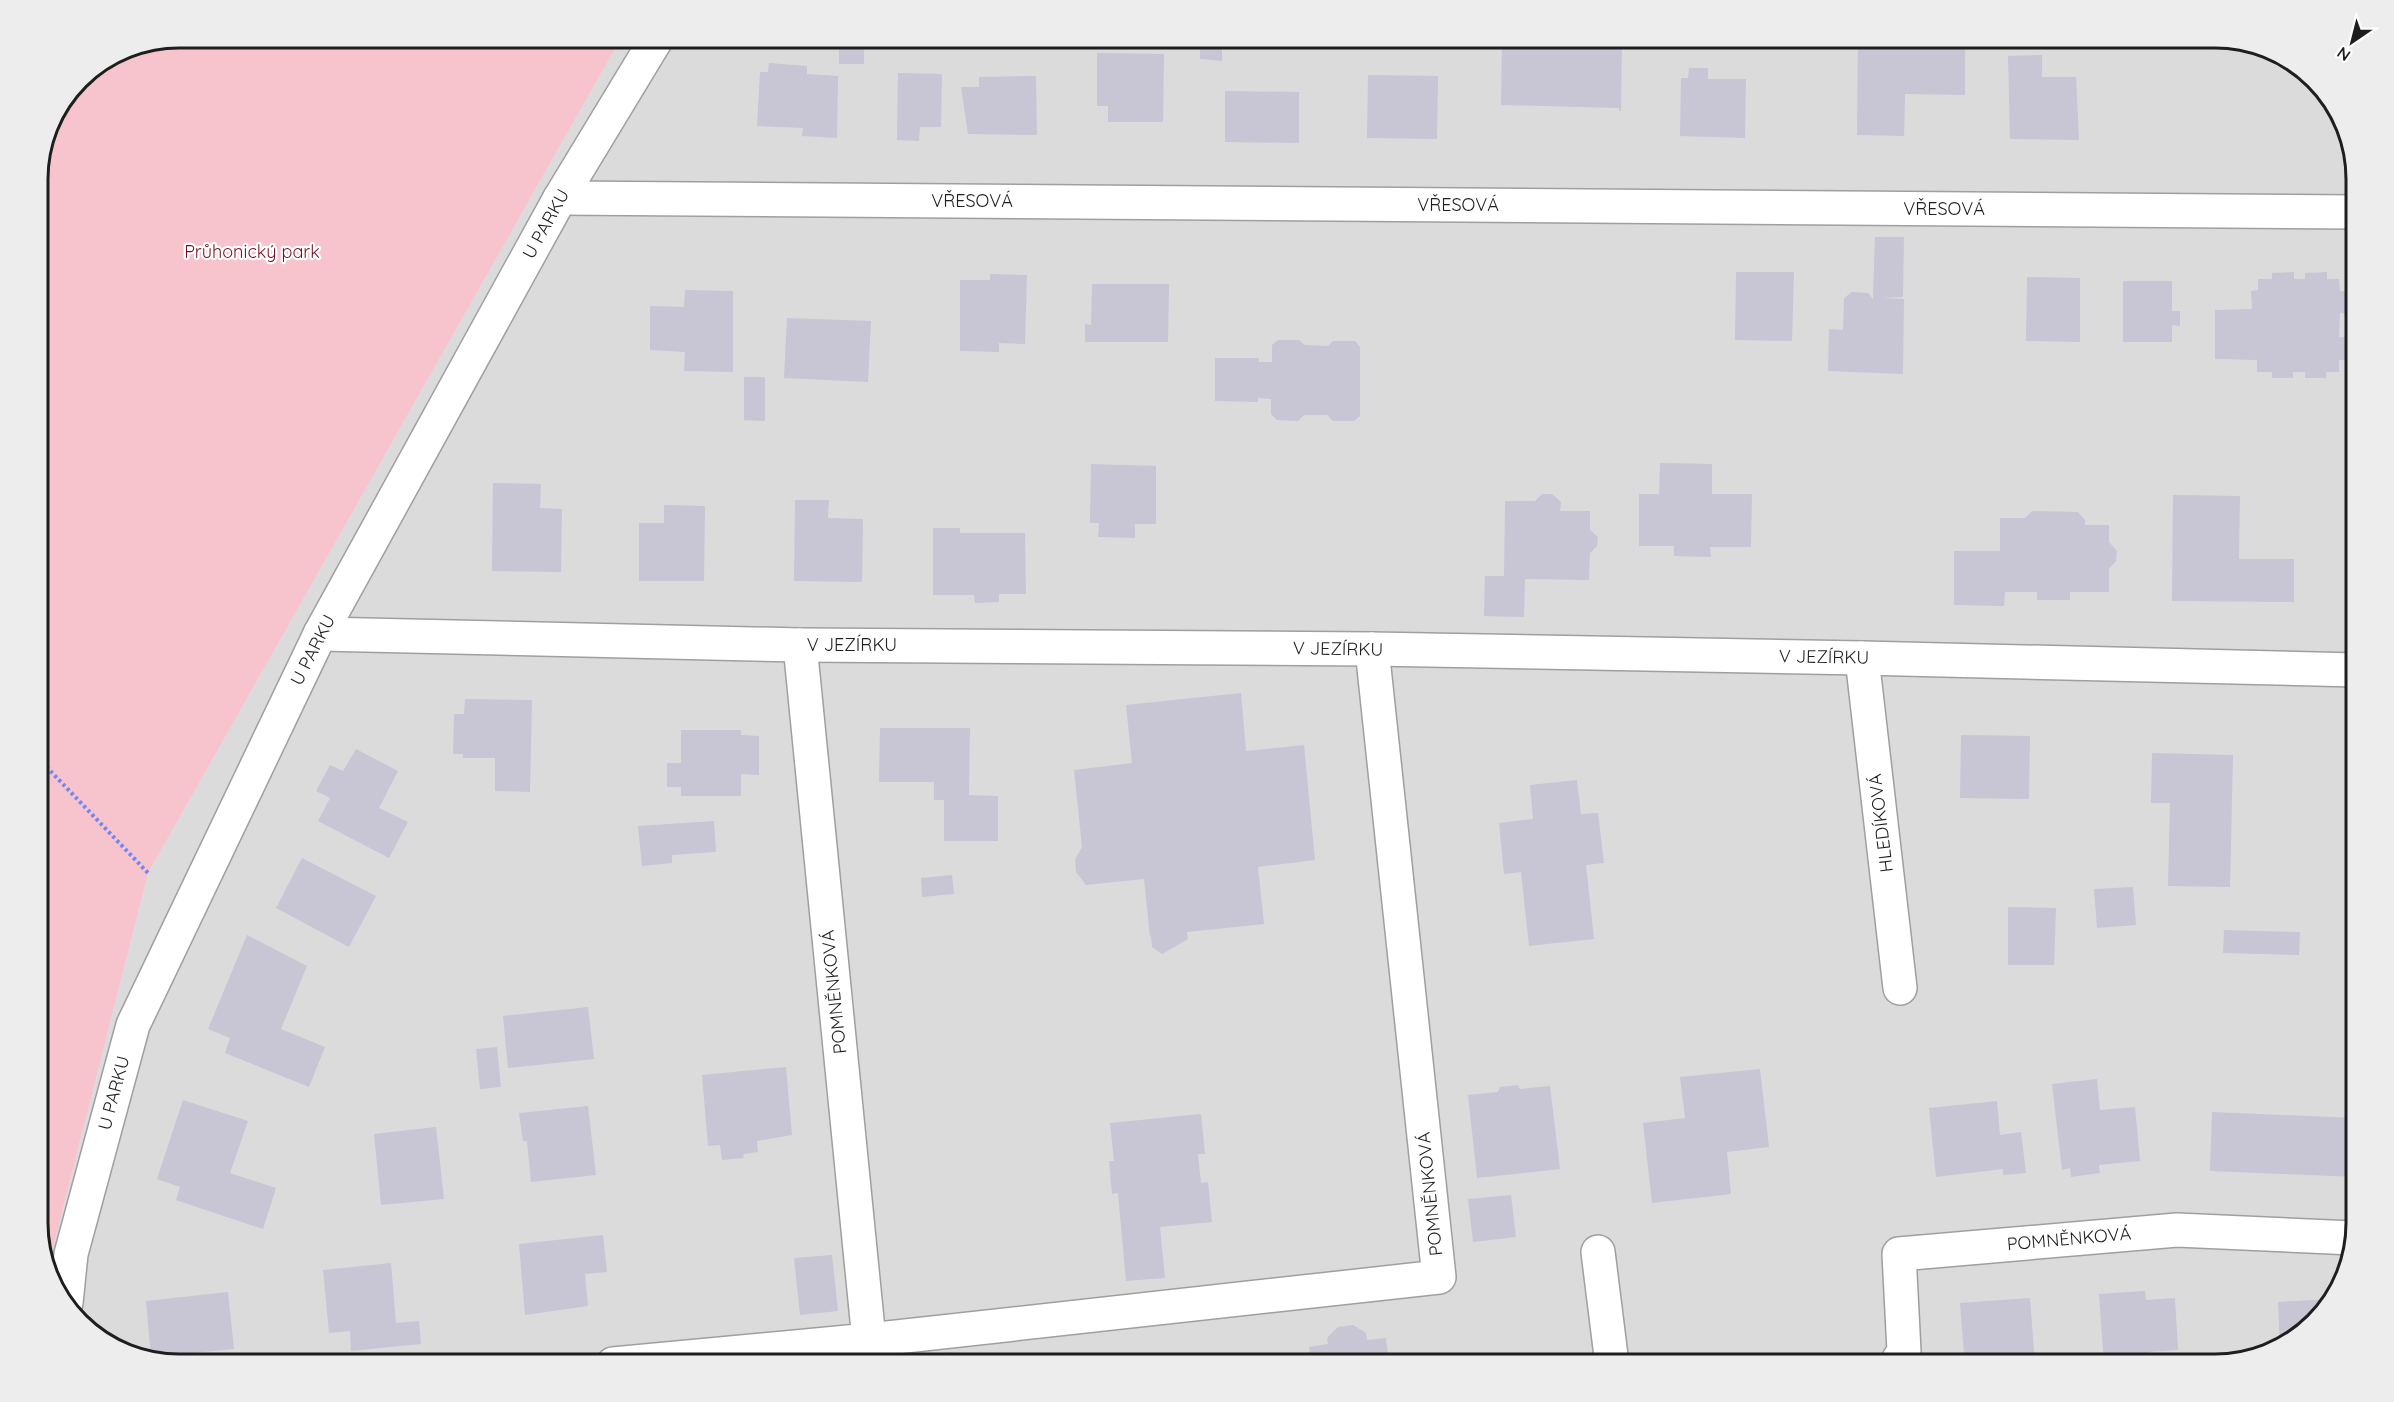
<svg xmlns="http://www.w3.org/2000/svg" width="2394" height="1402" font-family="Quicksand,sans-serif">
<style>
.residential{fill:#dbdbdc}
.park{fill:#f7c3cd}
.building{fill:#c8c5d5}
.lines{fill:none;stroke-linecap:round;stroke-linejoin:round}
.minor-casing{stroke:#9f9f9f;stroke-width:36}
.path{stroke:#7086f4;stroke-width:4;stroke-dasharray:3 3;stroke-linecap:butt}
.minor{stroke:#fff;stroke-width:33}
.labels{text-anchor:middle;stroke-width:4.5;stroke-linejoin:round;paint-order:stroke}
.street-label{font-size:18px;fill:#1e1e1e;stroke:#fff}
.park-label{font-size:18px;fill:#791023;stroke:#fff}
.rim{fill:none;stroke:#1e1e1e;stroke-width:3}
</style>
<rect width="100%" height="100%" fill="#e9e4ef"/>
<polygon class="residential" points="621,38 2215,38 2286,57 2337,108 2356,170 2356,1224 2337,1294 2286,1346 2216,1364 179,1364 108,1345 57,1294 48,1267 148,873"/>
<polygon class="park" points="179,38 621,38 148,873 48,1267 38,1232 38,170 48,124 79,79 125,48"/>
<g class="building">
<rect x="839" y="38" width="25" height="26"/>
<polygon points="1200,38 1222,38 1222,61 1200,59"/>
<polygon points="1502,38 1622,40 1621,111 1619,111 1619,108 1501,105"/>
<polygon points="1858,38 1965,41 1965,95 1905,94 1904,136 1857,135"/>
<polygon points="1097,53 1164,54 1163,122 1108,122 1108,106 1097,106"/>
<polygon points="2042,55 2042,77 2076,77 2079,140 2010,139 2008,56"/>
<polygon points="769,63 807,66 807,74 838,76 837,138 802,136 803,128 757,126 760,72 768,72"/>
<polygon points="1689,68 1708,68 1708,79 1746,79 1745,138 1680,136 1681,78 1688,78"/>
<polygon points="898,73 942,74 941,127 920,127 919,141 897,140"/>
<polygon points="1368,75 1438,76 1437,139 1367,138"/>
<polygon points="1036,76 1037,135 968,134 961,87 979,87 979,77"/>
<polygon points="1225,91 1299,92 1299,143 1225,142"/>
<polygon points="1875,237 1904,237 1903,297 1882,298 1904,299 1903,374 1828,371 1829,329 1843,330 1844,298 1852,292 1868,293 1873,299"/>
<polygon points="1736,272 1794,272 1792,341 1735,340"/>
<polygon points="2294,272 2294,279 2305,279 2305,273 2327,272 2327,279 2339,279 2340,291 2346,291 2346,314 2340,313 2339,337 2345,337 2345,360 2339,360 2339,372 2326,372 2326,378 2305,378 2305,372 2293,372 2293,378 2272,378 2272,372 2257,372 2257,360 2215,359 2215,310 2252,309 2251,291 2258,290 2258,279 2272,279 2272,273"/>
<polygon points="990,274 1027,275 1025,344 999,343 999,352 960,351 960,280 990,280"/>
<polygon points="2027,277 2080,278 2080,342 2026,341"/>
<polygon points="2123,281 2172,281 2172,311 2180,311 2180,326 2172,325 2172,342 2123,342"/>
<polygon points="1092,284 1169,284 1168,342 1085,342 1085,324 1091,325"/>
<polygon points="685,290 733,291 733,372 684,371 685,352 650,350 650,306 684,307"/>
<polygon points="787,318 871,321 868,382 784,378"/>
<polygon points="1278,340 1299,340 1305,345 1328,346 1333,341 1355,341 1360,347 1360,416 1354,421 1333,421 1327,415 1304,415 1298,421 1277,420 1271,414 1271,399 1258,398 1258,402 1215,401 1215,358 1259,358 1259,362 1272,362 1272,345"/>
<polygon points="744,377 765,377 765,421 744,420"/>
<polygon points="1660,463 1712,464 1712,494 1752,494 1751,547 1710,547 1711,557 1674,556 1674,546 1639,546 1639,494 1659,494"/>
<polygon points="1091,464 1156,466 1156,524 1135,524 1135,538 1098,537 1099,523 1090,523"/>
<polygon points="493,483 541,484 540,508 562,509 561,572 492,571"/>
<polygon points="1542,494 1552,494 1561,502 1560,511 1590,511 1590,530 1598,537 1597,546 1590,553 1589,580 1525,579 1524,617 1484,616 1485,576 1504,576 1505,501 1535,501"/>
<polygon points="2173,495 2240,496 2239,559 2294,559 2294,602 2172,601"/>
<polygon points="795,500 829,500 828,518 863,519 862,582 794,581"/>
<polygon points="664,505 705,506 704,581 639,581 639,523 664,523"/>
<polygon points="2032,511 2078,512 2085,520 2085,525 2109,525 2109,542 2117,551 2116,561 2109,569 2109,592 2070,592 2070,600 2037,600 2037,592 2005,592 2004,606 1954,605 1954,551 2000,551 2000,518 2025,518"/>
<polygon points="933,528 960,528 960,533 1025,533 1026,594 999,594 999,602 975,603 974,595 933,595"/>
<polygon points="1241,693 1246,751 1304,745 1315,860 1258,867 1264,924 1187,932 1188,939 1162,954 1152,947 1151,936 1150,937 1144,879 1086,885 1076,872 1075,859 1082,847 1074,770 1132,763 1126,705"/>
<polygon points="465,699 532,700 530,792 495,791 495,758 463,758 463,754 453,754 454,714 464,714"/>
<polygon points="880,728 970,728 969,795 998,796 998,841 944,841 944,800 934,800 934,782 879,782"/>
<polygon points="681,730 741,730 741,735 759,736 759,775 741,774 741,796 681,796 681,787 667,787 667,763 681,763"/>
<polygon points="1961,735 2030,736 2029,799 1960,798"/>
<polygon points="356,749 398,771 379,808 408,822 389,858 318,821 330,798 316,791 330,765 343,771"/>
<polygon points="2152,753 2233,755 2230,887 2168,886 2170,803 2151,803"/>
<polygon points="1577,780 1581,814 1598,813 1604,863 1586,865 1594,939 1529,946 1521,872 1504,874 1499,823 1533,819 1530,785"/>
<polygon points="714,821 716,852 672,855 672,863 642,866 638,826"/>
<polygon points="302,858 376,896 349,947 276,908"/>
<polygon points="952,875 954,894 922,897 921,878"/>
<polygon points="2133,887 2136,925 2097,928 2094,889"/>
<polygon points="2008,907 2056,908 2054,965 2008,965"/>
<polygon points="2224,930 2300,932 2299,955 2223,953"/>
<polygon points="247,935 307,966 281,1029 325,1047 309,1087 225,1053 230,1038 208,1029"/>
<polygon points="588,1007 594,1059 508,1068 503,1016"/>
<polygon points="497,1047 501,1087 480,1089 476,1049"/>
<polygon points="786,1067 792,1135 757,1141 758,1152 743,1154 744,1158 722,1160 720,1145 708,1146 702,1075"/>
<polygon points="1760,1069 1769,1147 1727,1152 1731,1194 1652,1203 1643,1123 1685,1118 1680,1077"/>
<polygon points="2097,1079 2100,1110 2135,1107 2140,1161 2099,1165 2100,1173 2071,1177 2070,1168 2062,1170 2052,1084"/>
<polygon points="1518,1085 1520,1089 1550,1086 1560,1169 1477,1178 1468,1095 1498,1092 1500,1087"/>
<polygon points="183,1100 248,1121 230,1173 276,1188 263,1229 176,1200 180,1187 157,1179"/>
<polygon points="1997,1101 2000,1135 2021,1132 2026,1173 2003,1175 2003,1169 1936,1177 1929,1108"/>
<polygon points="588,1106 596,1175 531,1182 527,1141 523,1141 519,1113"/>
<polygon points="2212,1112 2356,1118 2356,1177 2210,1171"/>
<polygon points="1201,1114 1205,1154 1198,1154 1201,1183 1208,1182 1212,1222 1160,1227 1165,1278 1126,1281 1118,1193 1112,1194 1109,1161 1114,1161 1110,1123"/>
<polygon points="436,1127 444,1199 381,1205 374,1134"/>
<polygon points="1511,1195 1516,1237 1473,1242 1468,1199"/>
<polygon points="603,1235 607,1272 585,1274 588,1306 525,1315 519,1244"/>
<polygon points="832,1255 838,1311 800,1315 794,1258"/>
<polygon points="391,1263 396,1323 419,1321 421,1344 351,1351 350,1331 329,1333 323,1270"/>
<polygon points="2145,1291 2146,1300 2175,1298 2178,1350 2149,1352 2149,1363 2104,1364 2099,1294"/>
<polygon points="228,1292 234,1349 151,1357 146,1301"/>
<polygon points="2030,1298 2035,1364 1952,1364 1951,1355 1964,1354 1960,1303"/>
<polygon points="2333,1299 2286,1346 2280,1347 2278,1302"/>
<polygon points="1353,1325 1366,1333 1367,1340 1386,1338 1389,1364 1311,1364 1309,1347 1328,1344 1327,1338 1338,1327"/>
<polygon points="953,1352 954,1364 917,1364 916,1355"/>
</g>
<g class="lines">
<defs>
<g id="minor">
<polyline points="560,198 2356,212"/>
<polyline points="320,634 800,645 1372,649 1862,658 2356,670"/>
<polyline points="800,645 869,1340"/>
<polyline points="1862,658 1900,988"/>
<polyline points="1598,1252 1612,1364"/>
<polyline points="66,1303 71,1254 133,1025 320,634 560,198 657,38"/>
<polyline points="613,1364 869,1340 1439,1277 1372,649"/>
<polyline points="1896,1364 1904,1351 1899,1254 2177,1230 2353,1238"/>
</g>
</defs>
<use href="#minor" class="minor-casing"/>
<polyline class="path" points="38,758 148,873"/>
<use href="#minor" class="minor"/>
</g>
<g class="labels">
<g class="street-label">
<text x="972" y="207">VŘESOVÁ</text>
<text x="1458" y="211">VŘESOVÁ</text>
<text x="1944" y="215">VŘESOVÁ</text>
<text transform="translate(546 224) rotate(-61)" y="6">U PARKU</text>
<text x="852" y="651">V JEZÍRKU</text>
<text transform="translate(1338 649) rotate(1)" y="6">V JEZÍRKU</text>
<text transform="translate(313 650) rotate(-63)" y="6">U PARKU</text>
<text transform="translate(1824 657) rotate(1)" y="6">V JEZÍRKU</text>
<text transform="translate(1881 823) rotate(-97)" y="6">HLEDÍKOVÁ</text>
<text transform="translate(834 992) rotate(-96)" y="6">POMNĚNKOVÁ</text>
<text transform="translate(114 1093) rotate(-75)" y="6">U PARKU</text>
<text transform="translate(1430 1194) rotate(-96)" y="6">POMNĚNKOVÁ</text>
<text transform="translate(2069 1239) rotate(-5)" y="6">POMNĚNKOVÁ</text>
</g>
<g class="park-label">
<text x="252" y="258">Průhonický park</text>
</g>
</g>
<path d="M0 0H2394V1402H0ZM179 48H2215A131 131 0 0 1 2346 179V1223A131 131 0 0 1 2215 1354H179A131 131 0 0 1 48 1223V179A131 131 0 0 1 179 48Z" fill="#ededed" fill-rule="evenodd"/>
<path class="rim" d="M179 48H2215A131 131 0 0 1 2346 179V1223A131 131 0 0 1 2215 1354H179A131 131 0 0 1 48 1223V179A131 131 0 0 1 179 48Z"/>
<g transform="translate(2352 42) rotate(215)" stroke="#ffffff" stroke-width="4.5" paint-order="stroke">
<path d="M0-4.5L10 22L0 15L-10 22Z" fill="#1e1e1e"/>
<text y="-9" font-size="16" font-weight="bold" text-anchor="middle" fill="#1e1e1e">N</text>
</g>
</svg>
